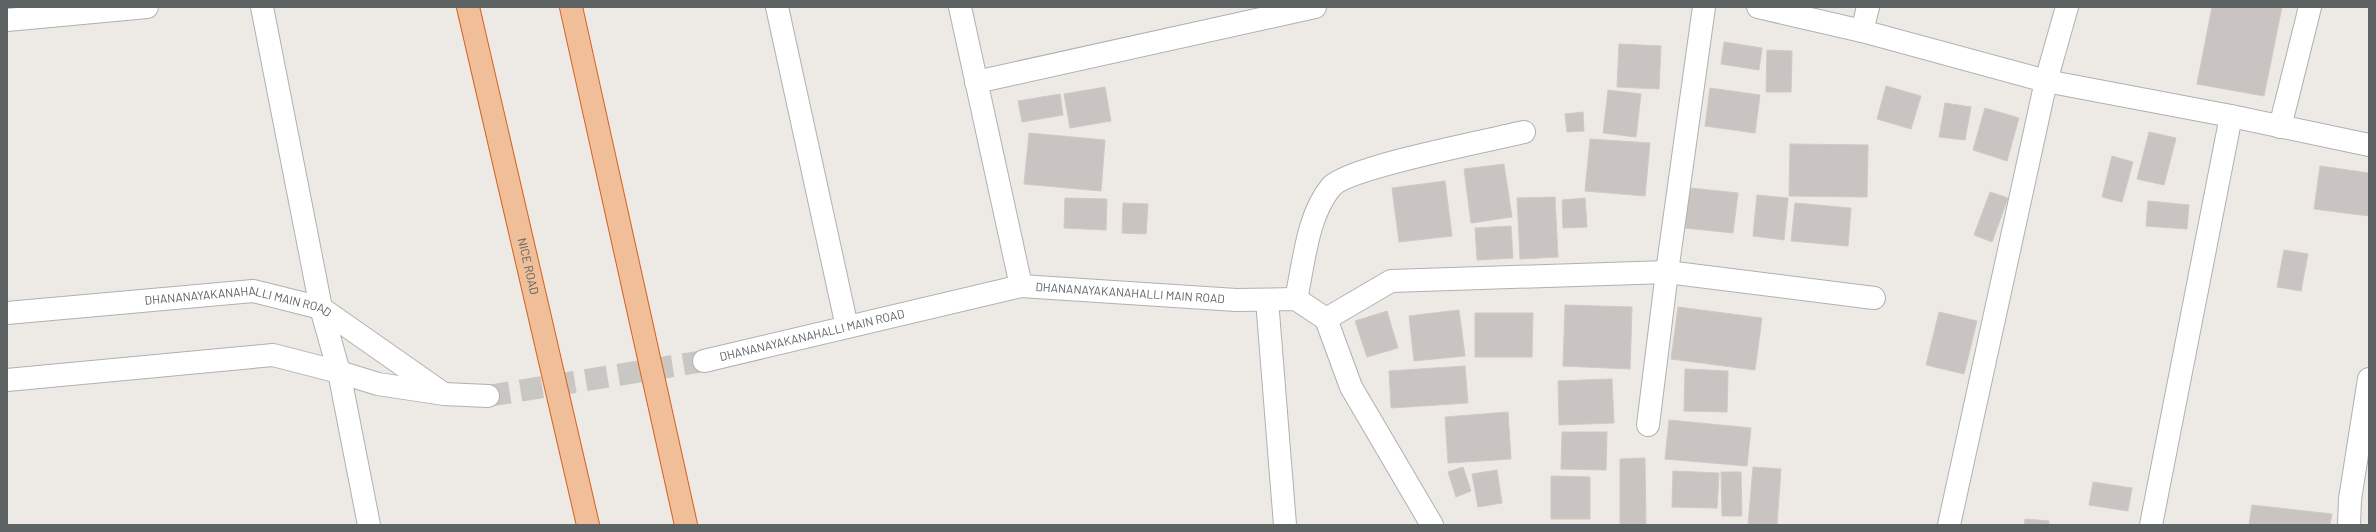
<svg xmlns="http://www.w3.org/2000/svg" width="2376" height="532" font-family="Barlow,sans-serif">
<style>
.building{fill:#c9c4c1;stroke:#d1c9c4}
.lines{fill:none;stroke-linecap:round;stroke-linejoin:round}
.minor-tunnel{stroke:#c9c7c4;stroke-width:22;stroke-dasharray:22 11;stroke-linecap:butt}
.minor-casing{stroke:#aeb1b3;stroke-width:24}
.highway-casing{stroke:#d6601c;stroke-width:24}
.minor{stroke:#fff;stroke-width:22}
.highway{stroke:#f0be99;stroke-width:22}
.labels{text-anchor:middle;stroke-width:3.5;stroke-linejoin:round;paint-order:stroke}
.street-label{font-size:12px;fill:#5d6263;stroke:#fff}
</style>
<rect width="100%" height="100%" fill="#ede9e5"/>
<g class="building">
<polygon points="2212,7 2282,7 2264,96 2197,84"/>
<polygon points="1724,42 1762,48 1759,70 1721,64"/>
<polygon points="1619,44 1661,46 1659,89 1617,87"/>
<polygon points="1767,50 1792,51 1791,92 1766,92"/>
<polygon points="1886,86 1921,96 1911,129 1877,119"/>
<polygon points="1105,87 1111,121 1070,128 1064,94"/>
<polygon points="1710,88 1760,95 1755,133 1705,126"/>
<polygon points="1608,90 1641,94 1636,137 1603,133"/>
<polygon points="1060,94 1063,115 1022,122 1018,101"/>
<polygon points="1945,103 1971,107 1965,140 1939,137"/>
<polygon points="1985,108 2019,118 2007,161 1973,150"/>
<polygon points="1583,112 1584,131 1567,132 1565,114"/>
<polygon points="2149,132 2176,138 2164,185 2137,179"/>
<polygon points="1029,133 1105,140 1101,191 1024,184"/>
<polygon points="1590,139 1650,143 1645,196 1585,191"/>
<polygon points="1790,144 1868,145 1867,197 1789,196"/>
<polygon points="2112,156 2133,162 2122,202 2102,197"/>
<polygon points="1504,164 1512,217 1471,223 1464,169"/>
<polygon points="2320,166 2369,173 2369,216 2314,209"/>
<polygon points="1445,181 1452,236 1399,242 1392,188"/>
<polygon points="1690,188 1738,193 1733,233 1685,228"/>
<polygon points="1990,192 2008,198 1992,242 1974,235"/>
<polygon points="1757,195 1788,198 1784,240 1753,236"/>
<polygon points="1555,197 1558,257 1520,259 1517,198"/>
<polygon points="1065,198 1107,199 1106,230 1064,228"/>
<polygon points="1585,198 1587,227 1563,228 1562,200"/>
<polygon points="2148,201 2189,205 2187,229 2146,226"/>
<polygon points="1123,203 1148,204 1146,234 1122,233"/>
<polygon points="1795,203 1851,208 1848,246 1791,241"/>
<polygon points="1511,226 1513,258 1477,260 1475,228"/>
<polygon points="2284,250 2308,254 2301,291 2277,287"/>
<polygon points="1565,305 1632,307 1630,369 1563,366"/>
<polygon points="1678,307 1762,318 1755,370 1671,359"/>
<polygon points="1459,310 1465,356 1414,361 1409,316"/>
<polygon points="1387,311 1398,348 1367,357 1355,321"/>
<polygon points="1939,312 1977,321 1964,374 1926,365"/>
<polygon points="1475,313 1533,313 1532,357 1475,357"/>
<polygon points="1465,366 1468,403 1391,408 1389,371"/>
<polygon points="1685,369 1728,371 1727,412 1684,411"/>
<polygon points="1612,379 1614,423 1559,425 1558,381"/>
<polygon points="1508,412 1511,459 1448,463 1445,417"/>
<polygon points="1669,420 1751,428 1747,466 1665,459"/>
<polygon points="1562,432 1607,432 1606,470 1561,469"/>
<polygon points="1645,458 1646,525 1620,525 1620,459"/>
<polygon points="1463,467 1471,491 1456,497 1448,472"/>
<polygon points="1753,467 1781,469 1777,525 1748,525"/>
<polygon points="1497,470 1502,503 1478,507 1472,474"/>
<polygon points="1673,471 1719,473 1717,508 1672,507"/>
<polygon points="1721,472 1741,472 1742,516 1722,516"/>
<polygon points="1551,476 1590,477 1590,519 1551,519"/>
<polygon points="2093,482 2132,488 2128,511 2089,505"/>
<polygon points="2252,505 2332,514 2330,525 2249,525"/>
<polygon points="2025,519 2049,521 2049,525 2024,525"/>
</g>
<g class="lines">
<polyline class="minor-tunnel" points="488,396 704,361"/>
<defs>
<g id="minor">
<polyline points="262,7 321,308 339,372 369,525"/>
<polyline points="777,7 847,327"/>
<polyline points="960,7 1021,286"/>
<polyline points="1758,7 1862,31 2046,81 2067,7"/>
<polyline points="7,20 147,7"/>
<polyline points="1862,31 1868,7"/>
<polyline points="976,82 1315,7"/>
<polyline points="2280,127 2310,7"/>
<path d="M 1296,299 C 1304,263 1307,216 1331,187 C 1348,167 1491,140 1524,132"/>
<polyline points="1267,300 1285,525"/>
<path id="s1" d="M 7,313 L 253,291 L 321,308 L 441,392"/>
<polyline points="1326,319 1391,281 1667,272 1874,298"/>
<path id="s2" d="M 704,361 L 1021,286 L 1236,300 L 1296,299 L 1326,319 L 1351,387 L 1432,525"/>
<polyline points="7,380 273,355 339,372 378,384 444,394 488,396"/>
<polyline points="1648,425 1667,272 1704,7"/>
<polyline points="1949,525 2046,81 2231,116 2369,145"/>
<polyline points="2151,525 2231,116"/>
<polyline points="2349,525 2350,499 2369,379"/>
</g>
<g id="highway">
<path id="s3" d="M 468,7 L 588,525"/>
<polyline points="571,7 686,525"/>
</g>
</defs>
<use href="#minor" class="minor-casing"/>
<use href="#highway" class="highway-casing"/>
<use href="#minor" class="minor"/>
<use href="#highway" class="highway"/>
</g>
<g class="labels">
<g class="street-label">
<text dy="4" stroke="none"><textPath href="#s3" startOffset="266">NICE ROAD</textPath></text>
<text dy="4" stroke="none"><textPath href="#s2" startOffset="435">DHANANAYAKANAHALLI MAIN ROAD</textPath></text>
<text dy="4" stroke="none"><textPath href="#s1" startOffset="233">DHANANAYAKANAHALLI MAIN ROAD</textPath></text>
<text dy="4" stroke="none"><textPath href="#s2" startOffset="111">DHANANAYAKANAHALLI MAIN ROAD</textPath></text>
</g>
</g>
<rect width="2376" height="532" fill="none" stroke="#5d6263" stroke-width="16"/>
</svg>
